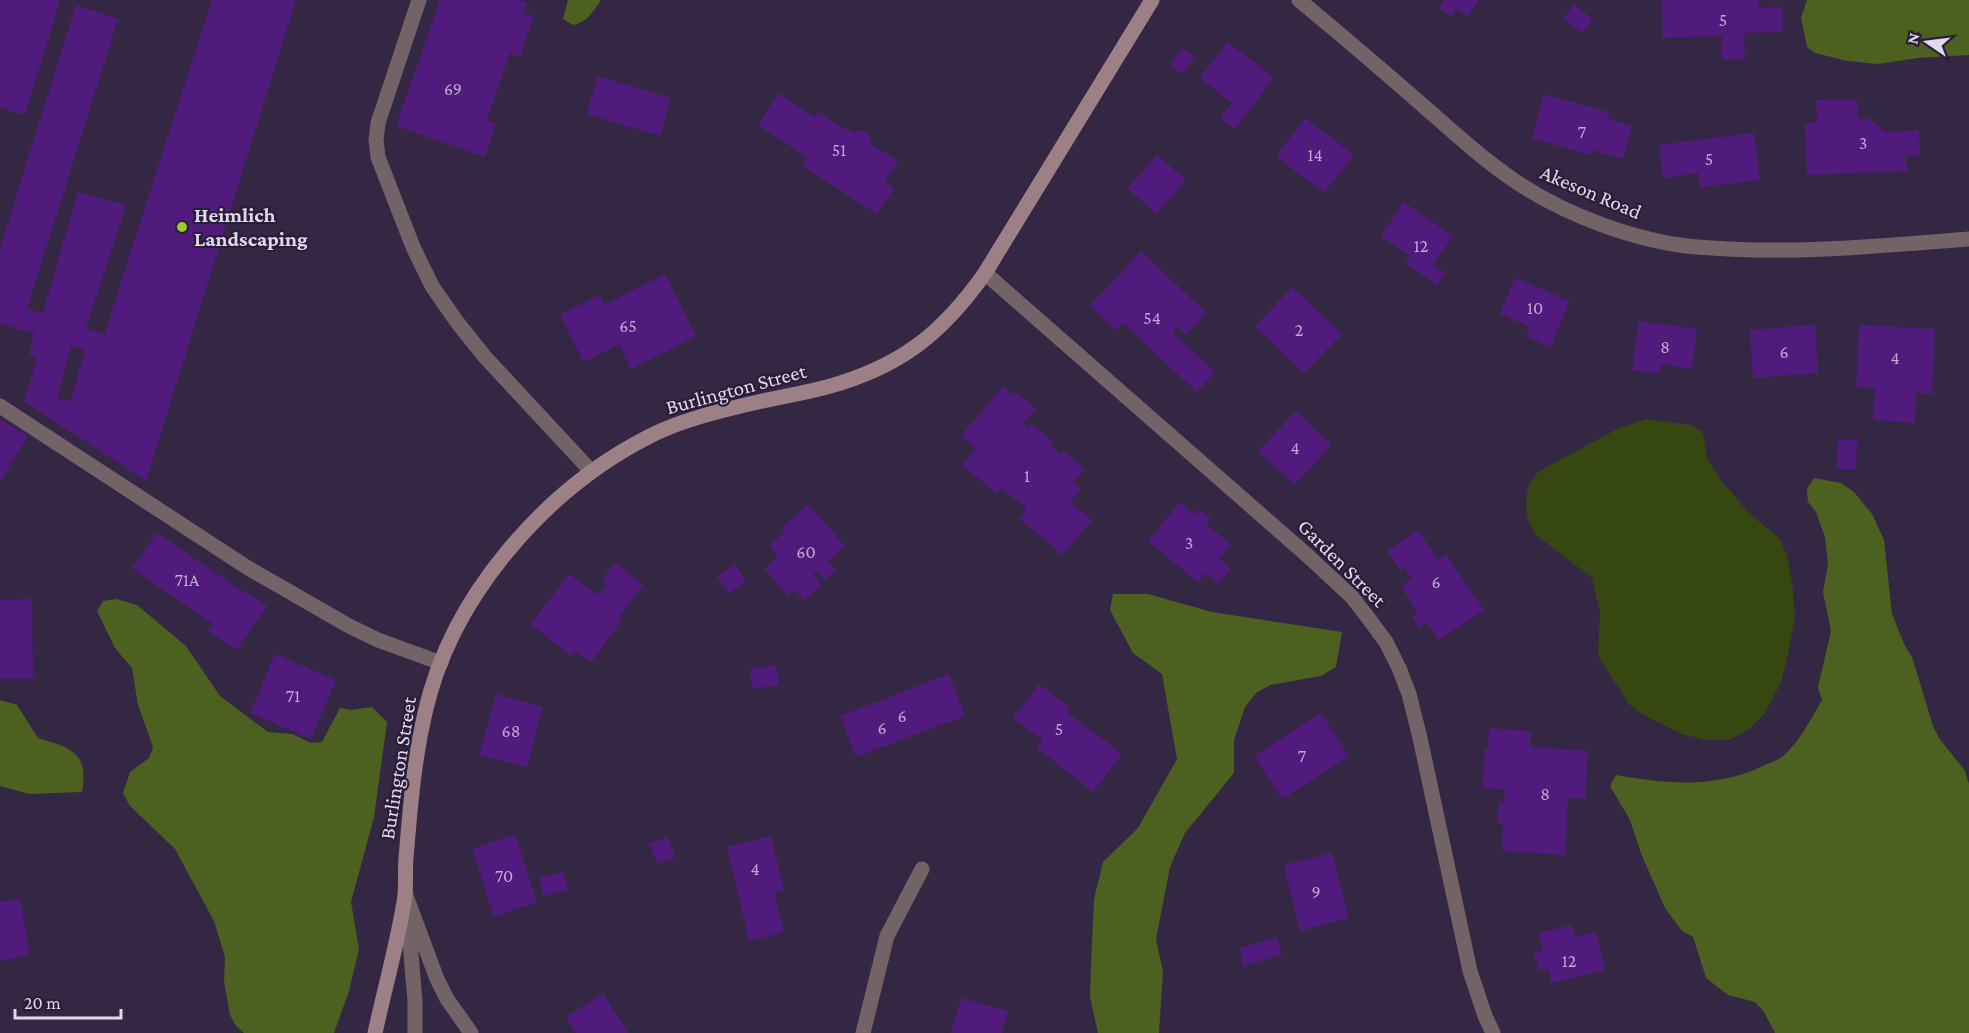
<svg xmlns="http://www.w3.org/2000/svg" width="1969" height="1033" font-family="'Crimson Pro',serif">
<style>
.green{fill:#374712}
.forest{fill:#4c601f}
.building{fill:#511b7e;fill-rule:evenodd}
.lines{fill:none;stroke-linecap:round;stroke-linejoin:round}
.lane{stroke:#746366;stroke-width:15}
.street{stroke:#746366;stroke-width:15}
.secondary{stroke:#9c8086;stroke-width:15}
.poi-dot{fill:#9eca2e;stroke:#2a1d38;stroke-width:2}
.labels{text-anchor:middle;stroke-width:4.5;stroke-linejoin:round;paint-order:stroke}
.number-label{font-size:18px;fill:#bcaad0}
.street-label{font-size:21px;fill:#e0d9eb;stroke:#2a1d38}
.poi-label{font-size:21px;font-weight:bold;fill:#e0d9eb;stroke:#2a1d38;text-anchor:start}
</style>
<rect width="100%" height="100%" fill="#342743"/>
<polygon class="green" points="1646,419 1692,425 1703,433 1707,458 1720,479 1749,513 1780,539 1787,555 1792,583 1795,615 1788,655 1781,682 1765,713 1749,729 1730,740 1706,740 1682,734 1642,714 1629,704 1598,656 1600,612 1592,578 1536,535 1528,520 1526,506 1528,486 1538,472 1617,429"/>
<g class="forest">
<path d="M 568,0 L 601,0 C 592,13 589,21 573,25 L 563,19 Z"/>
<polygon points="1807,0 1969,0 1969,55 1918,58 1878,64 1847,61 1815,53 1807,47 1801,18"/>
<path d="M 1814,478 L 1841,483 L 1854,492 L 1872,514 L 1884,540 L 1892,614 L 1905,646 L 1912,657 L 1933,726 L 1939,738 L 1965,771 L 1969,784 L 1969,1033 L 1775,1033 L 1764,1012 L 1755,1002 L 1728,995 L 1706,978 L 1693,937 L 1682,931 L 1665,908 L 1642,856 L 1630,820 L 1610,786 L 1616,775 C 1667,784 1717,789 1765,765 C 1771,763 1777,760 1782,757 C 1800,742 1810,720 1822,700 L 1818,687 L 1831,631 L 1823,592 L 1828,564 L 1825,537 L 1816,512 L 1808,502 L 1807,489 Z"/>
<polygon points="1113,594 1148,594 1212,612 1342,632 1336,667 1321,676 1270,685 1256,693 1245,707 1234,740 1234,773 1185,833 1170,867 1156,939 1163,972 1159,1033 1098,1033 1090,997 1091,964 1094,899 1103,862 1138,828 1177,759 1162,674 1133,653 1110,610"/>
<polygon points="116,599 137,605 186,646 220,696 268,732 292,734 311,743 322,742 340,708 350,710 372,707 387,722 374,817 351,902 359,949 349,991 334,1033 244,1033 236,1026 230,1015 224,981 225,957 214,921 175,849 130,806 123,793 130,772 149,758 153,747 138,705 132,668 115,648 97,611 103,601"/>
<path d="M 0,700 L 17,705 L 38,738 C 71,748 89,752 82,792 L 29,794 L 0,786 Z"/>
</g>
<g class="building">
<polygon points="0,0 60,0 25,115 0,108"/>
<path d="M 212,0 L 296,0 L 146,481 L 24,401 L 37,358 L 29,356 L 34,333 L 0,324 L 0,248 L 76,5 L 118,19 L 27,309 L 43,313 L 78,192 L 126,205 L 86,328 L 104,335 ZM 71,346 L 85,350 L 71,401 L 57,398 Z"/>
<polygon points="440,0 518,0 527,3 523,13 534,16 520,57 510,53 487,120 496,124 485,157 396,126"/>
<polygon points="1444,0 1479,0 1468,16 1456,9 1451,17 1439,8"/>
<polygon points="1662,0 1758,0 1759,8 1782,7 1783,32 1744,33 1745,59 1722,60 1722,36 1663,38"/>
<polygon points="1574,4 1593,20 1582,33 1563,19"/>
<polygon points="1227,42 1274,77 1235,129 1220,118 1232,103 1200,78"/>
<polygon points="1182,47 1195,56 1183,74 1170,65"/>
<polygon points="598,76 671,98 660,136 587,114"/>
<polygon points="778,93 815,117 818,112 846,130 847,128 854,132 863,130 870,135 871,144 898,161 884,182 894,188 877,214 801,165 807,157 758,125"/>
<polygon points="1544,94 1609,112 1607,118 1632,126 1623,159 1592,150 1590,155 1532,138"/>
<polygon points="1857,99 1858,119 1870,119 1885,132 1919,130 1920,155 1906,156 1907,171 1807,175 1805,123 1817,122 1816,100"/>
<polygon points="1305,118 1354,155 1324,193 1276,156"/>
<polygon points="1754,133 1760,180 1700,187 1698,173 1663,178 1659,145"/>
<polygon points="1157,155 1186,180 1156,214 1127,188"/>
<polygon points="1404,202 1453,236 1433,265 1445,273 1437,285 1405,264 1410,256 1381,236"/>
<polygon points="1141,251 1206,313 1186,335 1177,326 1172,332 1215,372 1197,392 1123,323 1115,330 1090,306"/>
<polygon points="665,274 696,336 631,369 619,344 584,362 560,315 599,295 604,305"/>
<polygon points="1515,278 1570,301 1550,347 1526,336 1530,327 1500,314"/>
<polygon points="1292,287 1342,334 1304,373 1255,326"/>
<polygon points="1639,321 1697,329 1692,369 1661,364 1660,374 1632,370"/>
<polygon points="1815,325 1818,373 1753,378 1750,330"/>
<polygon points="1859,325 1935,329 1932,394 1916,393 1915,423 1873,420 1875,388 1856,387"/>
<polygon points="1003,386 1014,395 1016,392 1036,409 1023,424 1028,428 1031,423 1053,442 1051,446 1060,454 1063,450 1085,469 1073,482 1081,489 1070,502 1092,520 1062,555 1019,518 1027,509 1002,488 997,494 962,465 976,448 961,436"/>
<polygon points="1296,411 1332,445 1294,485 1258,451"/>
<polygon points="0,419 28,436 0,482"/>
<polygon points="1838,440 1857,440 1856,469 1837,469"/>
<polygon points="1180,502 1195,515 1199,509 1211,519 1206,525 1231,544 1219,559 1231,569 1218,584 1205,573 1198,582 1148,541"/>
<polygon points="808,504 845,546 828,561 836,570 825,580 817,571 813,574 822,585 804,601 795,590 788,596 764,569 778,557 769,546 785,531 782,528"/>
<polygon points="1418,530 1438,560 1446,554 1484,610 1439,640 1427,622 1419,628 1412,617 1418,613 1401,586 1412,579 1404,567 1400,570 1387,552"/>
<polygon points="157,533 245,593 246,591 267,606 236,650 208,631 213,624 132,568"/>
<polygon points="615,562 643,585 619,617 622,620 591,662 576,651 571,656 531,624 569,574 598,595 607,583 602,580"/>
<polygon points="734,564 746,580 729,594 717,577"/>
<polygon points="32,599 33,678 0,679 0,600"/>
<polygon points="275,654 336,680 311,739 250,713"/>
<polygon points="776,665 779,685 753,689 750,669"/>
<polygon points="949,674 965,716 856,757 840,716"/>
<polygon points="1039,684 1070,708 1067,712 1122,754 1093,792 1037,748 1043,741 1013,718"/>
<polygon points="496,694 543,707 527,767 479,755"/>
<polygon points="1321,713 1349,756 1282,799 1254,756"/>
<polygon points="1489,728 1531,731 1530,747 1588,751 1585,798 1568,798 1565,855 1502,851 1503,824 1497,823 1499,802 1504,803 1505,790 1482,788 1485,749 1488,749"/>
<polygon points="515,834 537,902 494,917 472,849"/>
<polygon points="771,836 784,890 774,893 784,932 749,941 727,847"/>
<polygon points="667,837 675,857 658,864 649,844"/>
<polygon points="1332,853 1349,918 1300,931 1284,865"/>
<polygon points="563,872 568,890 544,896 539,878"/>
<polygon points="20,898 30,955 0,961 0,902"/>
<polygon points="1572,925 1575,937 1596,932 1605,970 1551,983 1548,969 1539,971 1534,953 1543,950 1538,933"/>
<polygon points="1277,937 1282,955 1243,966 1239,948"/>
<polygon points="603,993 628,1033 576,1033 566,1017"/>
<polygon points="961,998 1008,1011 1002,1033 951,1033"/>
</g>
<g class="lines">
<g class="lane">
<polyline points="419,0 378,123 376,140 378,157 413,247 432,286 457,322 485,357 591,471"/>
<polyline points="0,406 248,568 349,626 378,640 441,663"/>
</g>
<g class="street">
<path d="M 1299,0 C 1340,34 1380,68 1420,103 C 1451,130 1481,158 1515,181 C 1565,215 1637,242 1697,247 C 1787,255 1879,246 1969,239"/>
<polyline points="985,273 1308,556 1352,597 1369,619 1386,642 1399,668 1409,694 1420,738 1470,971 1485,1016 1493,1033"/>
<polyline points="405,893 437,979 447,999 471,1033"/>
<polyline points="408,919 415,1001 415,1033"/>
<polyline points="863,1033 887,936 922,869"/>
</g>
<path class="secondary" d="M 375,1033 C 385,987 398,942 405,896 C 406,883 405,870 406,858 C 410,809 414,760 425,713 C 451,597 545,489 650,436 C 677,422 707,414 737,407 C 766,399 797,395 827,387 C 900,367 942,334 985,273 L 1152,0"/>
</g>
<circle class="poi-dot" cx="182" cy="227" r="6"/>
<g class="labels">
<g class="number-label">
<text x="1723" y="26">5</text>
<text x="453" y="95">69</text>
<text x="1582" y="138">7</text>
<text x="1863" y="149">3</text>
<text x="839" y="156">51</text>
<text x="1315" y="161">14</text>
<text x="1709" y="165">5</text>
<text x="1421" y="252">12</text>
<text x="1535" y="314">10</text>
<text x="1152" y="324">54</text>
<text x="628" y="332">65</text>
<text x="1299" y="336">2</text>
<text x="1665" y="353">8</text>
<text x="1784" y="358">6</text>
<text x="1895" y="364">4</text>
<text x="1295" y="454">4</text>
<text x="1027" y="482">1</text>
<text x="1189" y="549">3</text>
<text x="806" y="558">60</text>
<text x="187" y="586">71A</text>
<text x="1436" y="588">6</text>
<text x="293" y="702">71</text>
<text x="902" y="722">6</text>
<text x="882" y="734">6</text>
<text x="1059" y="735">5</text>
<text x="511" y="737">68</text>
<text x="1302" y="762">7</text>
<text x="1545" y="800">8</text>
<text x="755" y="875">4</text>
<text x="504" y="882">70</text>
<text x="1316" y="898">9</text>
<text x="1569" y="967">12</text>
</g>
<g class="street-label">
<text transform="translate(1591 192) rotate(23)" y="7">Akeson Road</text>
<text transform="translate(736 389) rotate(-15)" y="7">Burlington Street</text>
<text transform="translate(1342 563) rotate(45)" y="7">Garden Street</text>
<text transform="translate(398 768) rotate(-81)" y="7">Burlington Street</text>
</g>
<g class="poi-label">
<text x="194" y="222">Heimlich<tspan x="194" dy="24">Landscaping</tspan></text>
</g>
</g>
<g transform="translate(1927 42) rotate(284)" stroke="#2a1d38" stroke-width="4.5" paint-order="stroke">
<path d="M0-4.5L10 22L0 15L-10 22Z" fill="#e0d9eb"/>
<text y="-9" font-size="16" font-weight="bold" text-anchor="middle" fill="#e0d9eb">N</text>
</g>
<path d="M15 1009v9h106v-9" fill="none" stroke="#e0d9eb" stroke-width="3"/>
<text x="24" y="1009" font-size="18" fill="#e0d9eb" stroke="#2a1d38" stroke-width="4.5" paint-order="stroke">20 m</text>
</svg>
